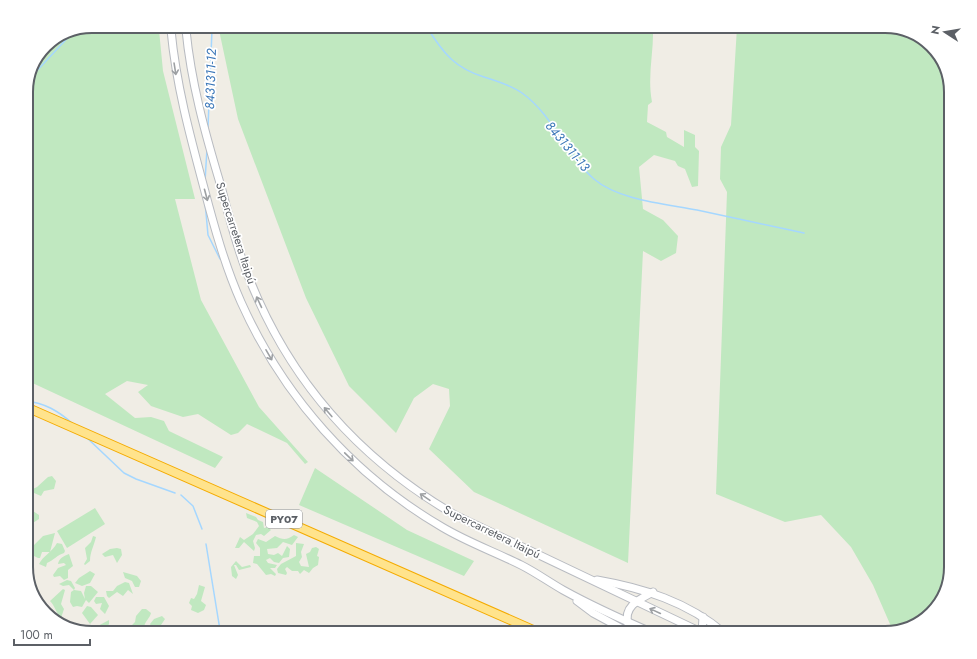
<svg xmlns="http://www.w3.org/2000/svg" width="977" height="659" font-family="Jost,sans-serif">
<style>
.green{fill:#c0e8c0}
.lines{fill:none;stroke-linecap:round;stroke-linejoin:round}
.stream{stroke:#a5d7ff;stroke-width:1.5}
.secondary-casing{stroke:#b8bbc1;stroke-width:9}
.highway-casing{stroke:#f4ab00;stroke-width:10}
.secondary{stroke:#fff;stroke-width:7}
.highway{stroke:#ffe38c;stroke-width:8}
.oneway{stroke:#9da0a3}
.labels{text-anchor:middle;stroke-width:3.5;stroke-linejoin:round;paint-order:stroke}
.shield{fill:#fff;stroke:#8d9094;stroke-width:1}
.shield-label{font-size:11px;font-weight:bold;fill:#5c6066}
.street-label{font-size:12px;fill:#5c6066;stroke:#fff}
.water-label{font-size:13px;font-style:italic;fill:#3b77b8;stroke:#fff}
.rim{fill:none;stroke:#5c6066;stroke-width:2}
</style>
<rect width="100%" height="100%" fill="#f0ede5"/>
<g class="green">
<polygon points="885,26 922,37 942,59 951,92 951,567 940,604 918,624 893,631 873,585 851,547 821,515 785,522 716,494 727,192 720,179 721,147 731,125 737,27"/>
<path d="M 653,27 C 654,53 647,76 652,102 L 648,105 L 647,122 L 666,132 L 667,137 L 684,147 L 684,130 L 695,135 L 695,147 L 699,151 L 698,186 L 692,187 L 685,169 L 678,166 L 675,161 L 654,155 L 639,167 L 643,209 L 663,220 L 678,236 L 676,253 L 661,261 L 643,251 L 628,563 L 474,492 L 429,449 L 450,406 L 449,389 L 433,384 L 414,398 L 396,433 L 349,386 L 306,298 L 238,119 L 219,30 Z"/>
<polygon points="159,30 163,71 195,199 175,199 201,300 259,407 308,462 305,464 287,443 247,424 238,433 231,435 198,414 183,417 151,406 138,392 148,385 127,381 105,394 135,418 151,417 164,421 169,431 223,457 215,468 26,380 26,88 46,45 67,31"/>
<polygon points="315,468 407,530 474,561 464,576 299,505"/>
<polygon points="52,476 56,481 54,489 44,491 41,496 34,493 33,489 37,487 48,477"/>
<polygon points="95,508 105,524 67,548 57,531"/>
<polygon points="30,509 39,515 39,519 28,526 26,531 26,511"/>
<polygon points="246,513 256,517 258,520 263,522 264,528 268,527 271,530 264,536 261,534 256,535 253,541 255,548 254,551 244,542 239,548 235,548 240,537 244,540 253,534 259,526 257,522 247,518"/>
<polygon points="55,533 50,552 42,552 40,558 38,558 34,556 33,549 26,553 26,549 34,545 43,536"/>
<path d="M 294,535 L 298,537 L 292,545 L 283,542 L 277,548 L 267,549 L 268,554 L 274,555 L 278,553 L 282,556 L 287,546 L 290,549 L 289,557 L 283,558 L 279,563 L 274,562 L 270,558 L 266,560 L 268,563 L 277,565 L 275,568 L 270,568 L 276,574 L 275,576 L 271,574 L 266,575 L 257,564 L 253,563 L 254,556 L 260,556 L 260,548 L 256,543 L 258,539 L 266,542 L 275,536 C 283,540 287,540 294,535 Z"/>
<path d="M 93,536 L 96,537 C 94,546 90,552 90,561 L 85,565 L 84,564 L 87,559 L 85,548 L 91,542 Z"/>
<path d="M 57,543 L 62,544 L 65,551 L 64,553 C 57,555 54,560 47,563 L 46,567 L 39,564 C 43,556 52,552 57,543 Z"/>
<polygon points="296,543 304,544 301,552 302,557 299,562 301,566 309,567 306,554 310,552 312,548 316,547 319,549 317,556 319,557 318,565 313,568 309,573 304,570 300,574 298,571 292,571 287,567 285,569 287,573 286,575 278,573 277,569 281,564 296,556"/>
<polygon points="117,548 121,549 122,555 117,563 113,555 105,557 102,554 110,549"/>
<path d="M 69,554 L 73,566 L 68,570 L 68,578 L 64,580 L 60,576 L 54,577 L 53,575 L 58,568 L 66,565 L 64,563 L 58,564 C 59,558 64,556 69,554 Z"/>
<polygon points="236,561 242,567 250,565 251,567 239,570 236,565 234,565 238,575 236,579 232,576 231,567"/>
<polygon points="90,571 95,574 90,583 82,586 75,583 79,578"/>
<polygon points="123,572 137,576 141,581 139,587 135,587 132,581 125,578"/>
<polygon points="67,580 71,581 75,588 74,590 81,591 85,599 84,593 86,586 91,586 98,592 89,603 86,600 82,607 77,606 73,607 70,602 71,592 74,590 69,585 63,586 59,584"/>
<polygon points="125,582 129,583 133,594 128,590 123,596 117,592 109,598 107,596 106,591 113,591 117,586"/>
<polygon points="199,585 205,587 201,601 206,605 204,610 198,613 191,610 192,606 189,603 191,598 194,599 197,594"/>
<path d="M 63,589 L 65,590 L 61,604 L 64,609 L 61,618 C 57,615 55,606 50,601 Z"/>
<polygon points="96,597 104,597 109,606 105,614 100,609 102,603 96,604 94,601"/>
<polygon points="87,606 91,607 98,615 90,624 82,613"/>
<path d="M 142,609 L 146,609 L 151,613 C 150,618 145,621 144,627 L 134,633 L 128,633 L 129,628 L 135,622 L 136,616 Z"/>
<path d="M 162,616 L 165,619 L 161,625 L 163,631 L 171,630 L 173,633 C 164,633 154,634 150,624 L 154,619 Z"/>
<polygon points="109,620 109,624 103,633 96,633 96,627"/>
</g>
<g class="lines">
<g class="stream">
<path d="M 428,29 C 444,54 455,68 484,77 C 497,81 511,85 522,93 C 553,115 566,155 594,179 C 618,200 666,204 697,210 C 733,218 768,225 804,233"/>
<polyline points="32,76 74,31"/>
<polyline points="208,127 212,30"/>
<polyline points="205,181 207,149"/>
<polyline points="205,202 208,235 220,259"/>
<path d="M 26,401 C 45,403 58,411 72,423"/>
<polyline points="85,436 124,473 136,479 175,493"/>
<polyline points="181,495 193,506 202,529"/>
<polyline points="206,544 220,630"/>
</g>
<defs>
<g id="secondary">
<path d="M 171,30 C 176,84 190,136 204,188 C 214,226 225,266 241,302 C 283,396 353,475 442,527 C 467,542 495,552 521,565 C 535,572 549,582 563,590 C 592,606 623,620 653,633"/>
<path d="M 186,30 C 191,82 205,133 220,183 C 228,212 235,242 246,270 C 286,377 357,458 455,515 L 703,633"/>
<path d="M 597,580 C 643,588 688,602 724,633"/>
<polyline points="577,601 593,613 630,633"/>
<path d="M 628,624 C 623,606 640,599 653,592"/>
<polyline points="702,633 703,617"/>
</g>
<polyline id="highway" points="26,407 540,633"/>
</defs>
<use href="#secondary" class="secondary-casing"/>
<use href="#highway" class="highway-casing"/>
<use href="#secondary" class="secondary"/>
<use href="#highway" class="highway"/>
</g>
<defs><path id="oneway-shaft" d="M-6 0H5M1.5-3L5.5 0L1.5 3" fill="none" stroke-width="1.6" stroke-linecap="round" stroke-linejoin="round"/></defs>
<g class="oneway">
<use href="#oneway-shaft" transform="translate(175 69) rotate(81)"/>
<use href="#oneway-shaft" transform="translate(206 195) rotate(75)"/>
<use href="#oneway-shaft" transform="translate(259 302) rotate(-115)"/>
<use href="#oneway-shaft" transform="translate(269 355) rotate(60)"/>
<use href="#oneway-shaft" transform="translate(328 412) rotate(-130)"/>
<use href="#oneway-shaft" transform="translate(349 457) rotate(44)"/>
<use href="#oneway-shaft" transform="translate(425 497) rotate(-146)"/>
<use href="#oneway-shaft" transform="translate(655 611) rotate(-155)"/>
</g>
<g class="labels">
<rect class="shield" x="266" y="510" width="36" height="18" rx="3"/>
<g class="shield-label">
<text x="284" y="523">PY07</text>
</g>
<g class="street-label">
<text transform="translate(236 233) rotate(72)" y="4">Supercarretera Itaipú</text>
<text transform="translate(492 532) rotate(26)" y="4">Supercarretera Itaipú</text>
</g>
<g class="water-label">
<text transform="translate(210 79) rotate(-88)" y="5">8431311-12</text>
<text transform="translate(568 146) rotate(50)" y="5">8431311-13</text>
</g>
</g>
<path d="M0 0H977V659H0ZM92 33H885A59 59 0 0 1 944 92V567A59 59 0 0 1 885 626H92A59 59 0 0 1 33 567V92A59 59 0 0 1 92 33Z" fill="#fff" fill-rule="evenodd"/>
<path class="rim" d="M92 33H885A59 59 0 0 1 944 92V567A59 59 0 0 1 885 626H92A59 59 0 0 1 33 567V92A59 59 0 0 1 92 33Z"/>
<g transform="translate(945 32) rotate(282)" stroke="#ffffff" stroke-width="3" paint-order="stroke">
<path d="M0-3L7 15L0 10L-7 15Z" fill="#5c6066"/>
<text y="-6" font-size="11" font-weight="bold" text-anchor="middle" fill="#5c6066">N</text>
</g>
<path d="M14 639v6h76v-6" fill="none" stroke="#5c6066" stroke-width="2"/>
<text x="20" y="639" font-size="12" fill="#5c6066" stroke="#ffffff" stroke-width="3" paint-order="stroke">100 m</text>
</svg>
